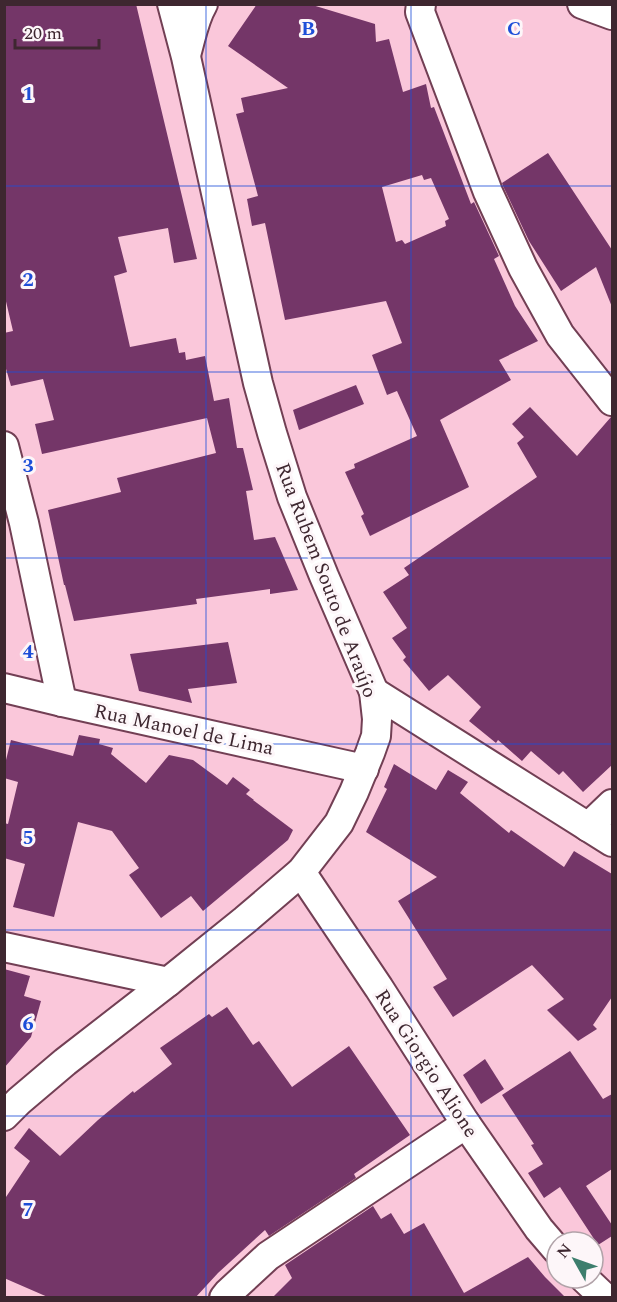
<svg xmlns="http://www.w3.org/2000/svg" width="617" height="1302" font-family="Spectral,serif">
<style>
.building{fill:#743668;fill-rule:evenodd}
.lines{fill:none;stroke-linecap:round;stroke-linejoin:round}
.minor-casing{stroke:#723f54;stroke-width:32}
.minor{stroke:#fff;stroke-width:28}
.grid{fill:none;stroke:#1d4ed8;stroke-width:1.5;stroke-opacity:0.55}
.labels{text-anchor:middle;stroke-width:6;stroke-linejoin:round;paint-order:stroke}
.street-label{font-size:20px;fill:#3e2730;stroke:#fdf6f9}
.grid-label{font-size:20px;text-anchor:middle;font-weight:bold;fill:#1d4ed8;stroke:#fdf6f9;stroke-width:6;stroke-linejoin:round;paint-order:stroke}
</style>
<rect width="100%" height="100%" fill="#fac7da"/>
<g class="building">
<polygon points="4,4 136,4 197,259 174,263 168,228 118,237 127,272 114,276 130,347 176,338 179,353 185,352 186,360 205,356 214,401 229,398 237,448 243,448 253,490 246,491 254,540 275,537 298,590 270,594 270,589 196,599 197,604 74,621 65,585 64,585 48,510 121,492 117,478 216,453 207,418 42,454 35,424 54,420 43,379 11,386 4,362 4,333 13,331 4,293"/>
<path d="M 257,4 L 309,4 L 375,24 L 376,42 L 389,39 L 403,92 L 426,84 L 431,108 L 434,107 L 471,204 L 474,202 L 499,256 L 494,259 L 515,306 L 538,341 L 499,360 L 511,380 L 440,420 L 469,487 L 370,536 L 361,516 L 364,514 L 345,472 L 355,468 L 354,464 L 417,436 L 397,391 L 387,395 L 372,355 L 402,343 L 386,301 L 285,320 L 265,223 L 252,226 L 247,199 L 258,196 L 236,114 L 244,112 L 241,98 L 288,88 L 228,46 ZM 422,175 L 424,180 L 431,178 L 449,219 L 445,221 L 446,226 L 405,244 L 402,240 L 396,242 L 382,187 Z"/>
<polygon points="548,153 612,250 612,307 596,267 561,291 529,241 503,186 502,183"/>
<polygon points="356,385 364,404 299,430 293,410"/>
<polygon points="530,407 577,456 611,417 612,417 612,765 583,792 563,771 559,775 531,751 522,761 498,740 496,743 469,721 481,707 448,675 429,691 403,660 406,657 392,638 407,628 383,592 409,575 404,568 537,477 517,443 524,437 512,424"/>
<polygon points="228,642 237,683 188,689 192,703 139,691 130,654"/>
<polygon points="79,735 100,739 99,744 113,748 111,754 146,783 169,755 193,760 227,785 233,777 250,790 246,794 254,800 253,800 293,830 288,840 203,911 191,896 161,918 129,875 139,868 112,831 78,822 54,917 13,907 25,864 4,858 4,823 8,824 18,782 4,778 4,768 11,740 73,756"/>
<polygon points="394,764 436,790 448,770 468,782 460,793 509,833 511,830 564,867 574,851 612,874 612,997 593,1025 597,1029 578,1041 547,1010 564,999 532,965 453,1017 433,987 447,979 398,901 437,877 366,832 387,789 384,787"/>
<polygon points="4,969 30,976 24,996 41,1001 31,1037 4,1068"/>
<polygon points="227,1007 253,1045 259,1041 292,1087 349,1046 410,1135 354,1174 356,1178 269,1236 265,1230 218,1273 195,1298 50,1298 4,1278 4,1200 30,1161 14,1148 29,1128 60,1156 98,1120 133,1091 134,1093 172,1064 160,1048 209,1014 212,1017"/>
<polygon points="570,1051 603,1099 612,1094 612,1169 586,1186 612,1225 612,1236 598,1245 560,1187 544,1198 528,1173 543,1164 531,1145 534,1144 502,1095"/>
<polygon points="485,1059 504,1089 481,1104 463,1075"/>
<polygon points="373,1206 381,1219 391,1213 404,1234 424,1223 464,1293 528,1257 545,1277 566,1298 272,1298 292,1278 285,1265"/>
</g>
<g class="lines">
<defs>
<g id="minor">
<polyline points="421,4 420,12 488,192 523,268 560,335 612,401"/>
<polyline points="582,4 612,15"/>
<path d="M 186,55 C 191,38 194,19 203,4"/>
<polyline points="4,446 24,523 62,702"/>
<polyline points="4,688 62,702 364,769"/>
<polyline points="374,692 612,842"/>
<polyline points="588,827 612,804"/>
<polyline points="301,872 379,988 466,1124 539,1229 557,1250"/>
<polyline points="4,947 168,982"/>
<polyline points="4,1116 19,1101 65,1062 168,982 245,920 301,872 339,823 354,792 370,753 376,736 377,719 374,692 324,576 292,497 272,433 258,383 186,57 172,4"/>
<polyline points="584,1278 605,1298"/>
<polyline points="224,1298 228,1293 268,1256 466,1124"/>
</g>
</defs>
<use href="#minor" class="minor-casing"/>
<use href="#minor" class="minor"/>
</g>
<path class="grid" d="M 206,4 L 206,1298M 411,4 L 411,1298M 4,186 L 612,186M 4,372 L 612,372M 4,558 L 612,558M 4,744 L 612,744M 4,930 L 612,930M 4,1116 L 612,1116"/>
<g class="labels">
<g class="street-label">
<text transform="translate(327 580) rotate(69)" y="7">Rua Rubem Souto de Araújo</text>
<text transform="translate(184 729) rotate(12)" y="7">Rua Manoel de Lima</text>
<text transform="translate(427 1063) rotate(57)" y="7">Rua Giorgio Alione</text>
</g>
</g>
<g class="grid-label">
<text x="308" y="35">B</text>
<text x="514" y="35">C</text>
<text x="28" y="100">1</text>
<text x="28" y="286">2</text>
<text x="28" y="472">3</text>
<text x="28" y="658">4</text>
<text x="28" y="844">5</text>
<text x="28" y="1030">6</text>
<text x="28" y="1216">7</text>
</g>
<rect width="617" height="1302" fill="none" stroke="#3e2730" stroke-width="12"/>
<g transform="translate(575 1260) rotate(310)"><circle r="28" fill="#fdf6f9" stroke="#b1a3a9" stroke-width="1.5"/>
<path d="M0-4.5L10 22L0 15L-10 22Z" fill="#3d7e6d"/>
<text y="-9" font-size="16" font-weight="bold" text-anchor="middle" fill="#3e2730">N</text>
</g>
<path d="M15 39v9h84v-9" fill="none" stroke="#3e2730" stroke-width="3"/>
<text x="24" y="39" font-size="18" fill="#3e2730" stroke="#fdf6f9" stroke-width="4.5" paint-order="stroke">20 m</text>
</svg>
